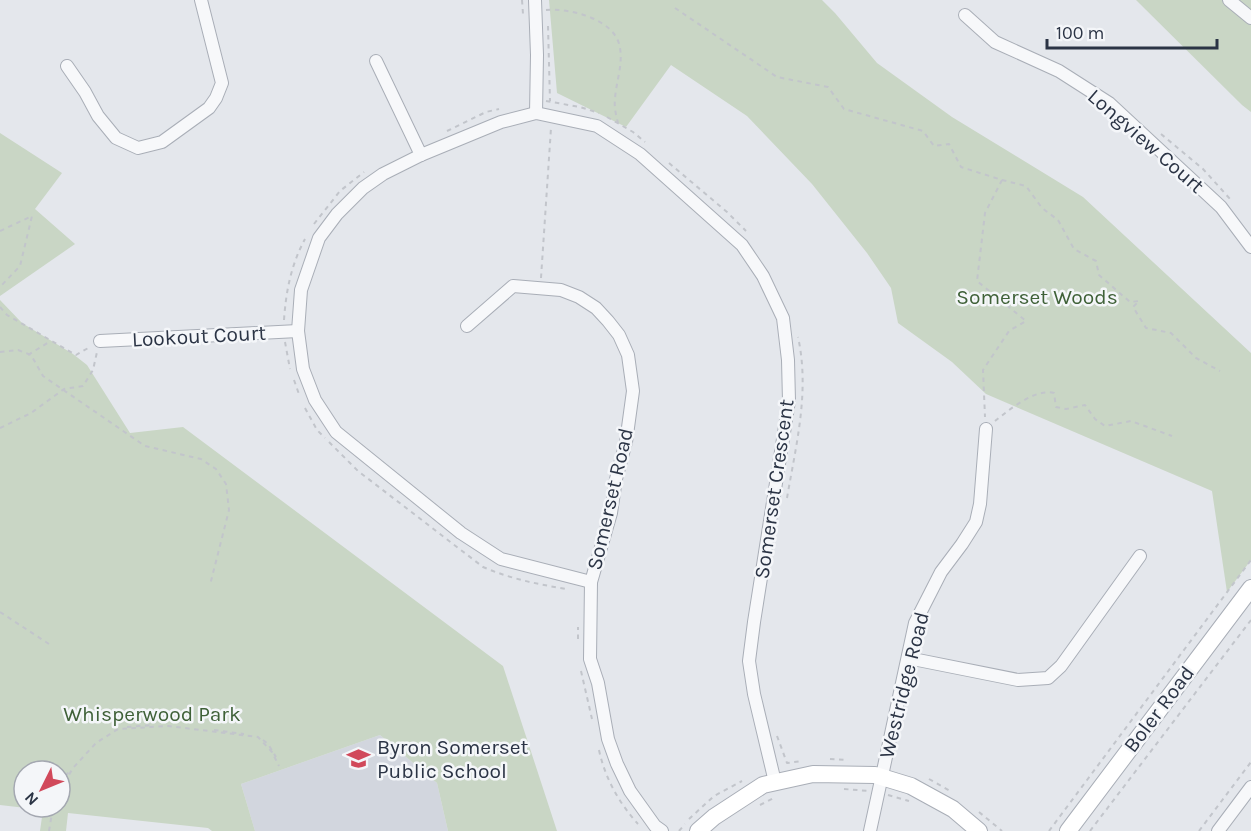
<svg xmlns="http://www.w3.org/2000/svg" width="1251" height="831" font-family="Karla,sans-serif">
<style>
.built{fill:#d2d6de}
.green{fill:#c9d6c5;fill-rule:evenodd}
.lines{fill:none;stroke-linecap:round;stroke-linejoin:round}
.street-casing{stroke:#a9aeb7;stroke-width:14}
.secondary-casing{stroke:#a9aeb7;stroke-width:18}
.path{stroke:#c2c5cb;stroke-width:2;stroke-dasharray:4.5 4.5;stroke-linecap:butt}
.street{stroke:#f7f8fa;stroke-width:12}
.secondary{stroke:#fff;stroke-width:16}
.labels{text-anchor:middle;stroke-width:5;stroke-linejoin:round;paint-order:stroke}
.street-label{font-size:21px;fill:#2b3445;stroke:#f4f6f9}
.park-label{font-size:21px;fill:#3f6138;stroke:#f4f6f9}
.poi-label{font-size:21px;fill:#2b3445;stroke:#f4f6f9;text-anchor:start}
</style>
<rect width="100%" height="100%" fill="#e4e7ec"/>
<polygon class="built" points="380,735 437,783 448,831 255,831 241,784"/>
<g class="green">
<polygon points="549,0 822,0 835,13 877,63 952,117 1083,197 1251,353 1251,560 1227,592 1212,491 986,394 952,362 898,323 891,288 867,253 812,184 747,116 671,65 626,127 557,93"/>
<polygon points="1136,0 1251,0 1251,112 1242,105"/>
<polygon points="0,133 62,173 35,209 75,244 0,296"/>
<path d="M 0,300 L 22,323 L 73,354 L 87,365 L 130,433 L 183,427 L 503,666 L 557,831 L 448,831 L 437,783 L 380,735 L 241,784 L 255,831 L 212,831 L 208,828 L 68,813 L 66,831 L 40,831 L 43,810 L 0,805 ZM 24,771 L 60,771 L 60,807 L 24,807 Z"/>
</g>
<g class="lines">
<defs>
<g id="street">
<polyline points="535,0 537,55 536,113"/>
<polyline points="1229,0 1251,18"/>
<polyline points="965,15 995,42 1059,71 1109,103 1221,207 1251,247"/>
<polyline points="376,61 421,155"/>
<polyline points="67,66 85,92 98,116 116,138 138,148 162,142 209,108 216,98 222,83 201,0"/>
<polyline points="467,326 513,286 561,290 579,297 596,308 608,321 619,335 628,355 633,391 626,442 616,479 611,513 591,582 590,659 598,683 608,739 617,764 630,791 655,826 662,831"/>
<polyline points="100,341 298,331"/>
<polyline points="591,582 501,559 461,533 336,432 315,400 303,369 298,331 301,290 319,238 337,214 363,188 383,174 421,155 501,122 536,113 597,126 640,154 742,245 763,276 783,318 788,360 789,401 754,622 749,661 754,694 775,782"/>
<polyline points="908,658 1018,680 1048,678 1061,666 1140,556"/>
<polyline points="870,831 915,623 941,572 962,544 976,522 980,504 986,429"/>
<polyline points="1218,831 1251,787"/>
</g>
<g id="secondary">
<polyline points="698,831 714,817 763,785 813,774 875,775 911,786 953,809 979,831"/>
<polyline points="1068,831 1251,588"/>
</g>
</defs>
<use href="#street" class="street-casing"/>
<use href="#secondary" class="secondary-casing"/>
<g class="path">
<polyline points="522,0 523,14"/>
<polyline points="675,8 777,77 828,87 844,109 923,131 934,146 949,144 961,167 1002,180 985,213 977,281 1026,321 1009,331 983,370 985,417"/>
<path d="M 546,10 C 570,8 616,19 620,48 C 623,65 616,82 615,99 C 614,107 616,115 618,123"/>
<polyline points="548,26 550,101"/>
<polyline points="546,101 580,107 599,113"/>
<polyline points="607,117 633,132 645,142"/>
<polyline points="447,131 486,112 499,109"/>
<polyline points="1161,134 1203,169 1231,200"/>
<polyline points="669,163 727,212 746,231"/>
<polyline points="1002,180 1026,186 1042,208 1058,220 1074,249 1096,261 1099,275 1130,302 1139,301 1133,307 1146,328 1171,333 1196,358 1220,371"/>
<polyline points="314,224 340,191 364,172"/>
<polyline points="0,231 32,216 20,266 0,287"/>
<polyline points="541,278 551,128"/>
<polyline points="0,307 7,315 76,355 90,347"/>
<path d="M 284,320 C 286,291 291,265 305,239"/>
<polyline points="285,342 290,369"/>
<polyline points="0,352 18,350 31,355 43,376 145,446 201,459 216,469 226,484 229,510 210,585"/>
<polyline points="28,355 49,342"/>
<polyline points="294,380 300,397"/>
<polyline points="305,408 317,430 325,438"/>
<path d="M 995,421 C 1009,410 1035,388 1054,393 L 1056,407 L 1066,409 L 1085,405 L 1095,419 L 1105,426 L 1131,421 L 1172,436"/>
<polyline points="0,428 31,413 64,389 83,386 93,370 97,352"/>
<path d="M 329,442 L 358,471 L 483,567 C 511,579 537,584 566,589"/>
<path d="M 787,498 C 796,445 810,391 798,337"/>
<polyline points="0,612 49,644"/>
<polyline points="578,639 578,627"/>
<polyline points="581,671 592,719"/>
<polyline points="127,727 154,725"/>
<polyline points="214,730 244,734"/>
<polyline points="777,736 787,763 803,761"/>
<polyline points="263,740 268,744 276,757"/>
<path d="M 599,750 C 605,778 619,803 638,824"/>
<polyline points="830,759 848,760"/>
<polyline points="929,779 950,791"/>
<polyline points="61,784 69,771"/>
<polyline points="844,789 868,791"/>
<polyline points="60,790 73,768 96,743 118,729 168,726 258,737 272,752 279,766"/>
<polyline points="888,795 909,801"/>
<polyline points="760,805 776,797"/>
<polyline points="979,812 1002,831"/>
<polyline points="689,819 714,796 742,781"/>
<polyline points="49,831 53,807"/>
<polyline points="679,831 685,824"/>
<polyline points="1049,831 1251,560"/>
<polyline points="1090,831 1251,620"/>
<polyline points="1199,831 1251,762"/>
</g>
<use href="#street" class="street"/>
<use href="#secondary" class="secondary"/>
</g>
<defs>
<symbol id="school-bare" viewBox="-9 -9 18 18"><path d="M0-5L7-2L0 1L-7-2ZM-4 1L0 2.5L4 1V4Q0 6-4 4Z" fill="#d1495b" stroke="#f4f6f9" stroke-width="2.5" paint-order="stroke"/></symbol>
</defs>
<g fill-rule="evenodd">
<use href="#school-bare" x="342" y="742" width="33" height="33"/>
</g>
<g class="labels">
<g class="street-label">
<text transform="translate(1146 141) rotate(41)" y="7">Longview Court</text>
<text transform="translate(199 336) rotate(-3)" y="7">Lookout Court</text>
<text transform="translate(774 489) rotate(-82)" y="7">Somerset Crescent</text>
<text transform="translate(610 499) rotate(-77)" y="7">Somerset Road</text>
<text transform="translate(904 685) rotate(-76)" y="7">Westridge Road</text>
<text transform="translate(1159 709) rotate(-53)" y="7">Boler Road</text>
</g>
<g class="park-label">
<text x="1037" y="304">Somerset Woods</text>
<text x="152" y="721">Whisperwood Park</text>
</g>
<g class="poi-label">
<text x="377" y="754">Byron Somerset<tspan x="377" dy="24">Public School</tspan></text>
</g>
</g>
<g transform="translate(42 789) rotate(227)"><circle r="28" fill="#f4f6f9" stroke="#a4a8b1" stroke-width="1.5"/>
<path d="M0-4.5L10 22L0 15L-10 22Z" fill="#d1495b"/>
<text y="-9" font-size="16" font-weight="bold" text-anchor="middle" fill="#2b3445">N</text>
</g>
<path d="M1047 39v9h170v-9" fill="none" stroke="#2b3445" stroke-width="3"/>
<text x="1056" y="39" font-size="18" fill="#2b3445" stroke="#f4f6f9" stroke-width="4.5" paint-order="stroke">100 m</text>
</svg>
